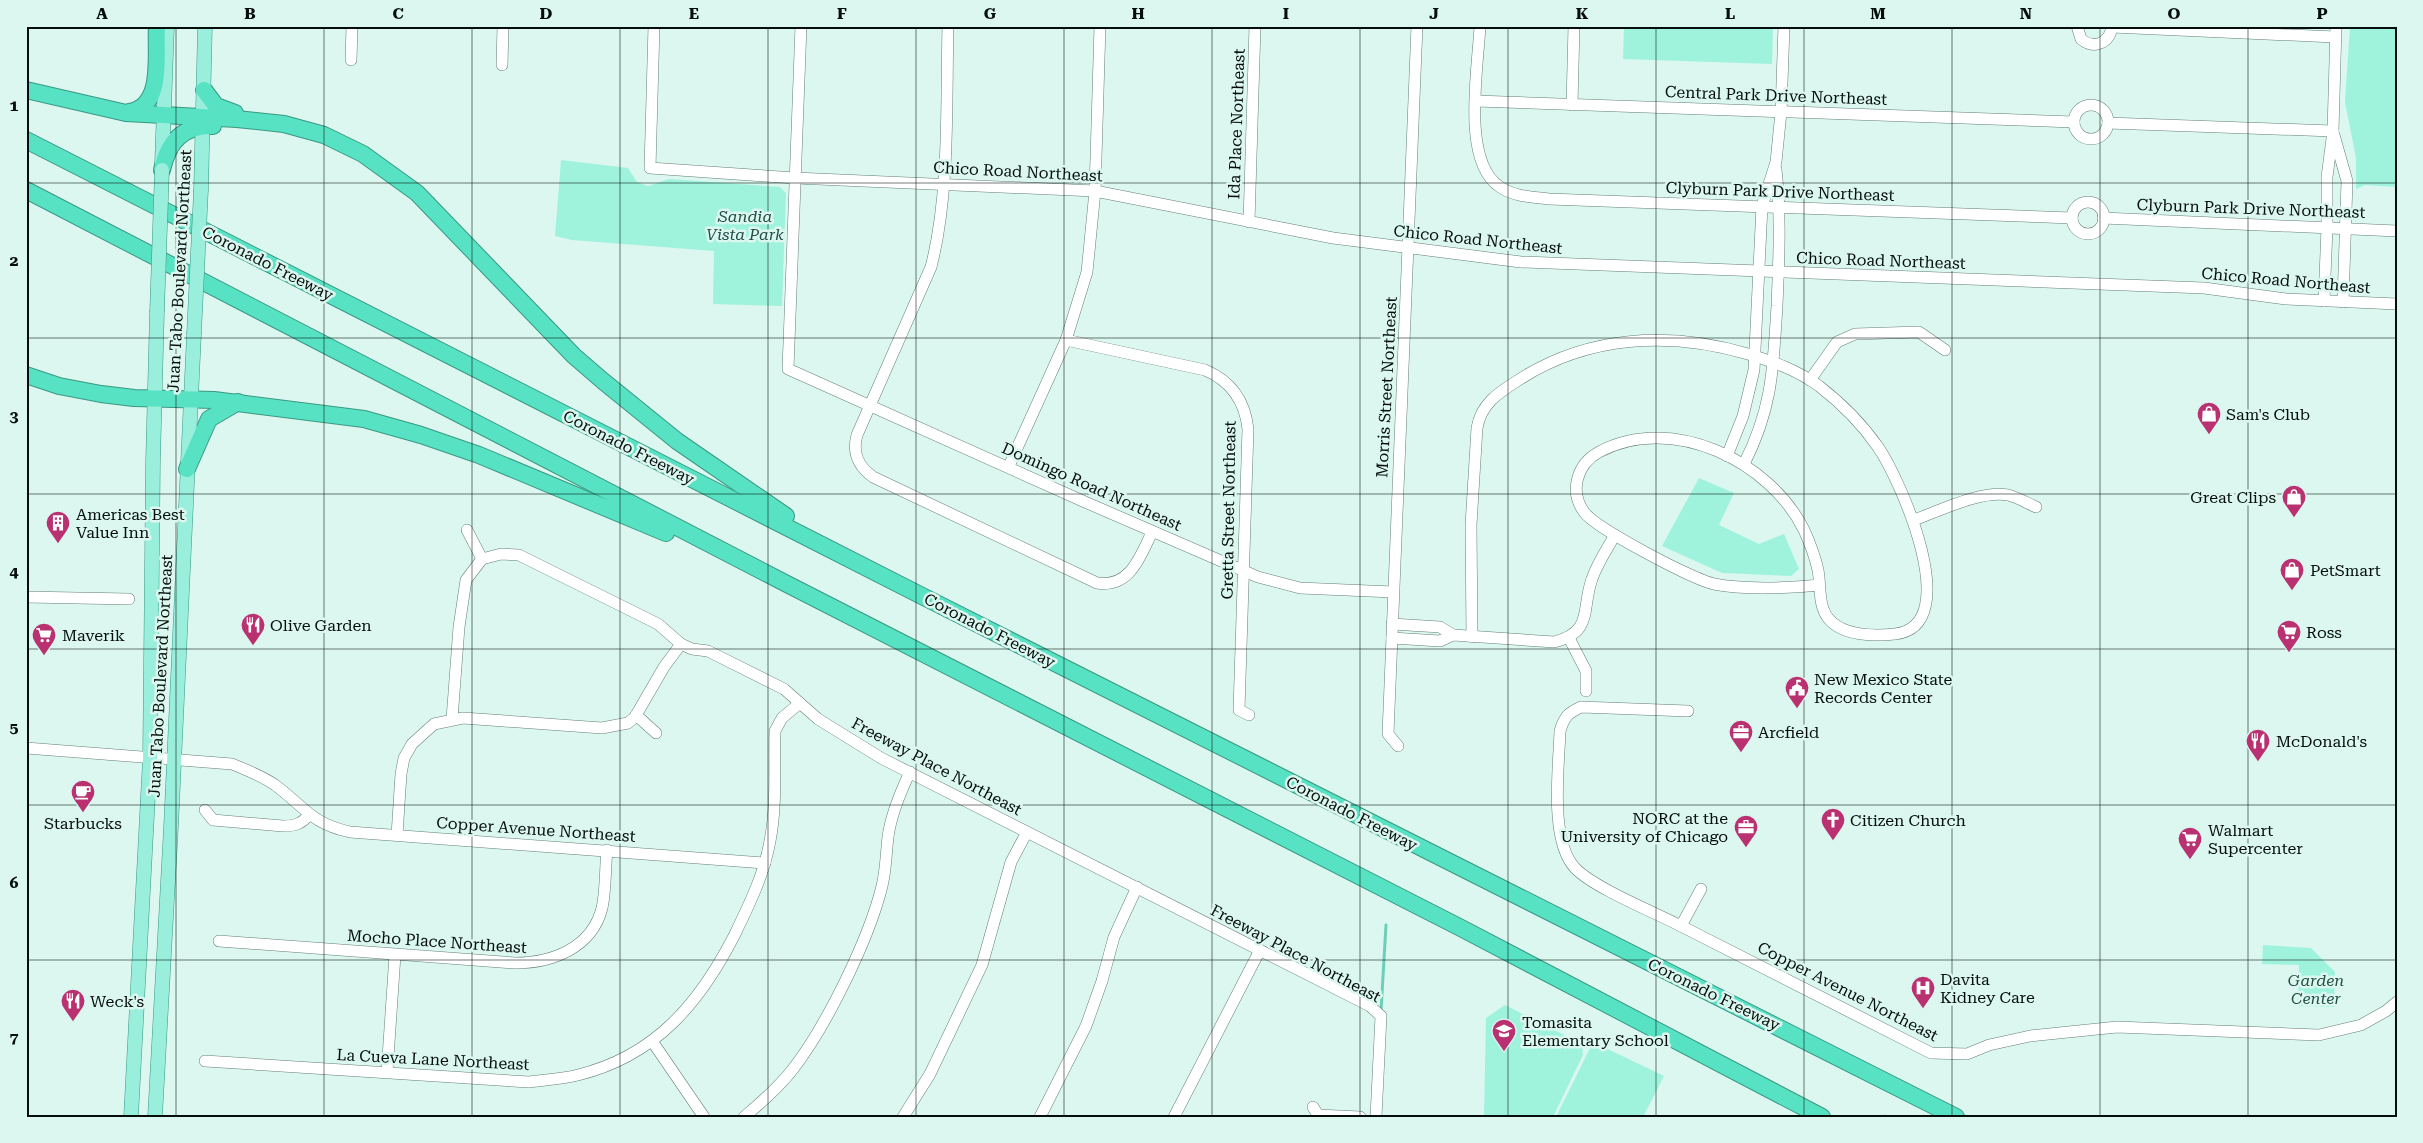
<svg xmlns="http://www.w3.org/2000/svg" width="2423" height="1143" font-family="'Roboto Serif',serif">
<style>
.green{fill:#9ff3dd}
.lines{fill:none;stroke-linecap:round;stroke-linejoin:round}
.stream{stroke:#6ccfb7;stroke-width:3}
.minor-casing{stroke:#657f78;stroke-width:12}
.major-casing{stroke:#3a9883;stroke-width:15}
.highway-casing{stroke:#3a9883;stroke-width:18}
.minor{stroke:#fff;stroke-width:11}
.major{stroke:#9aeedc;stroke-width:14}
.highway{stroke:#57e2c4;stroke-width:16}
.major-bridge-casing{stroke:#3a9883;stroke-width:15;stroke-linecap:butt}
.major-bridge{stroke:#9aeedc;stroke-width:14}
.grid{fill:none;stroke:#050e0b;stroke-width:1;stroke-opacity:0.55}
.labels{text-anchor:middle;stroke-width:5;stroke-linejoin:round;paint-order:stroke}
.street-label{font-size:16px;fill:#050e0b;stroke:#dbf7ef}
.park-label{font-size:16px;font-style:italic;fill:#244f45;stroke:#dbf7ef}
.poi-label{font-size:16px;fill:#050e0b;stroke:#dbf7ef;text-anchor:start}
.neatline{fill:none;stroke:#050e0b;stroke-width:2}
.grid-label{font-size:16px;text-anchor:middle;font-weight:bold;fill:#050e0b}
</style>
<rect width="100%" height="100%" fill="#dbf7ef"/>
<g class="green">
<polygon points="1624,26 1773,26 1772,64 1623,59"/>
<polygon points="2350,26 2397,26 2397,187 2365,185 2356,189 2356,158 2345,102"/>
<polygon points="561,160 628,168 637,182 648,186 669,179 780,187 786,193 782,306 713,304 714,251 572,240 555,236"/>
<polygon points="1699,478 1734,493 1719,525 1759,544 1784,534 1799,569 1791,576 1722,573 1662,546"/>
<polygon points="2263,945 2311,948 2335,972 2334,1007 2298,1006 2299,965 2262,964"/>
<polygon points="1505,1005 1582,1044 1583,1055 1553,1117 1484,1116 1486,1018"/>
<polygon points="1593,1042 1664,1076 1643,1117 1556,1117"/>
</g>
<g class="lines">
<g class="stream">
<polyline points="1381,1011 1386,925"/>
<polyline points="1885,1116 1886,1117"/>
</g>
<defs>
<g id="minor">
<polyline points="654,26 650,168 795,178 1095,191 1333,238 1521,262 2204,288 2286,299 2397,304"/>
<polyline points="801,26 788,369 1085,502 1258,577 1300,588 1393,592"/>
<path d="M 948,26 C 946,103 950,194 931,267 L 857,435 C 852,453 858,466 873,477 L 1097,583 C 1130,588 1140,557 1152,532"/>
<path d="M 1480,26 C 1478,68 1461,162 1500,187 C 1515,197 1533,197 1549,199 L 2072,218"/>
<path d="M 2077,26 L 2081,39 C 2094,50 2110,43 2112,26"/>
<polyline points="2112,27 2335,37"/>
<polyline points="351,60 352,26"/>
<polyline points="502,65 503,26"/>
<polyline points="1476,101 2074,122"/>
<polyline points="1572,105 1574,26"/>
<circle cx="2091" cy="122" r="17"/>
<polyline points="2108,123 2333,131"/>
<polyline points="2334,135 2347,181 2343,302"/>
<circle cx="2088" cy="218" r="16"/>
<polyline points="2103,218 2397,231"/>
<polyline points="1249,222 1255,26"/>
<polyline points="2324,301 2327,228 2327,177 2333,131 2336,26"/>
<path d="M 1066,340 L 1205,370 C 1231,381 1245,401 1248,429 L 1239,710 L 1249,715"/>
<polyline points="1810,380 1837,342 1855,334 1919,332 1945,350"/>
<polyline points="1727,456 1743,416 1754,370 1762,206 1776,162 1781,112 1784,26"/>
<path d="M 1744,464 C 1773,407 1773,367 1777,306 C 1779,259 1781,214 1776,169"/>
<polyline points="1009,466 1066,340 1087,272 1095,191 1100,26"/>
<path d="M 1914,520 C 1939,511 1981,490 2008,495 C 2017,497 2027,503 2036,507"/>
<polyline points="467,530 482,559"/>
<polyline points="26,597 129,599"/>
<polyline points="1392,624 1440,627 1453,635"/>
<path d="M 1472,637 L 1471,525 L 1477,428 C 1481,404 1498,393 1517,381 C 1587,335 1669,331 1748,354 C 1774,362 1797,370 1819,386 C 1841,403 1862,424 1878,447 C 1900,479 1966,626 1895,634 C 1874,636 1842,636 1828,618 C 1818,605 1821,586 1818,570 C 1815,557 1810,543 1804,530 C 1770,461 1672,413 1599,452 C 1577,464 1569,491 1584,512 C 1595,528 1694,580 1714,584 C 1744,590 1790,588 1820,585"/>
<path d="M 1392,638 L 1440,641 L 1453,635 L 1554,642 C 1594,632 1581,609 1592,579 C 1597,564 1607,549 1615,535"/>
<polyline points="1569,638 1586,671 1586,691"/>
<polyline points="636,715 656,733"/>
<polyline points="452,719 459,627 466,580 482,559 501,554 519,555 658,624 681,644 692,649 708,651 784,689 818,719 881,758 1370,1006 1381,1016 1376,1117"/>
<polyline points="1398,746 1388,734 1417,26"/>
<path d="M 26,748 L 232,764 C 247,770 262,776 275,785 C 305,807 310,823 350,832 L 765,863"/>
<path d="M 205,810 L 213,820 L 283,826 C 295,826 301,824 308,816"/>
<polyline points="397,835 401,774 404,758 412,744 434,724 463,718 602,728 628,723 635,717 664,667 681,644"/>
<polyline points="1701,889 1681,926 1931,1053 1967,1054 1989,1045 2030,1036 2117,1027 2319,1035 2361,1025 2386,1011 2397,1002"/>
<path d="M 1681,926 C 1654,912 1594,888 1575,868 C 1549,840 1559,766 1560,731 C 1564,717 1568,713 1581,707 L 1688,711"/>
<path d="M 219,941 L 515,963 C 552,963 592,948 602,908 C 606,890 605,869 607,850"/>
<polyline points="652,1041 704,1117"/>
<path d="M 205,1061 L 529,1082 C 545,1080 562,1079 578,1075 C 655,1056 699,1004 734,936 C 749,905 764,875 770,841 C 777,805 774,767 775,731 L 782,718 L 800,703"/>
<polyline points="387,1072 395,955"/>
<polyline points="1313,1107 1318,1115 1360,1117"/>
<path d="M 744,1117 C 762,1102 779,1087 793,1069 C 827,1025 869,939 882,886 C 886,870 886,853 888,837 C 891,814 900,793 910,772"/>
<polyline points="903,1117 930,1074 982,965 1011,862 1027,832"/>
<polyline points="1040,1117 1086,1026 1102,981 1114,937 1137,887"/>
<polyline points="1174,1117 1260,950"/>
</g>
<g id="major">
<polyline points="162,163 167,26"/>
<polyline points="201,190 205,26"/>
<polyline points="131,1117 150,758 153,461 157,312"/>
<polyline points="155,1117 171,827 194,334"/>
</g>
<g id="highway">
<polyline points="26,90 126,113 237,119 284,124 324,135 363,154 417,193 574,356 603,381 677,441 786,516"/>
<polyline points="204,90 216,106 235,113"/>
<path d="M 129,112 C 165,107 155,53 157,26"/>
<polyline points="26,140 924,597 1956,1117"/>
<path d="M 162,170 C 168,142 183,125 213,126"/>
<polyline points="26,190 785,583 1461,928 1822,1117"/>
<polyline points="26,375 59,386 101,394 134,398 214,400 364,419 421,435 479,455 666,533"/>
<polyline points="187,469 209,419 238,402"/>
</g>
</defs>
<use href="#minor" class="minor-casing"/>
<use href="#major" class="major-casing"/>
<use href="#highway" class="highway-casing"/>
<use href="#minor" class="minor"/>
<use href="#major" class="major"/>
<use href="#highway" class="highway"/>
<defs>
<g id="major-bridge">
<polyline points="157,312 162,170"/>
<polyline points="194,334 201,190"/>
</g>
</defs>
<use href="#major-bridge" class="major-bridge-casing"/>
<use href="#major-bridge" class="major-bridge"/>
</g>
<path class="grid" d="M 176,26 L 176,1117M 324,26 L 324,1117M 472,26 L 472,1117M 620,26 L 620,1117M 768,26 L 768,1117M 916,26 L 916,1117M 1064,26 L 1064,1117M 1212,26 L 1212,1117M 1360,26 L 1360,1117M 1508,26 L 1508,1117M 1656,26 L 1656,1117M 1804,26 L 1804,1117M 1952,26 L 1952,1117M 2100,26 L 2100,1117M 2248,26 L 2248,1117M 26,183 L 2397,183M 26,338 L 2397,338M 26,494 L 2397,494M 26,649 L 2397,649M 26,805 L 2397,805M 26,960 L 2397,960"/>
<defs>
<symbol id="shop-pin" viewBox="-11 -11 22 30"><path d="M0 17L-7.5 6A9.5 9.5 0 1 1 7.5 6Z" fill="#b93171" stroke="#dbf7ef"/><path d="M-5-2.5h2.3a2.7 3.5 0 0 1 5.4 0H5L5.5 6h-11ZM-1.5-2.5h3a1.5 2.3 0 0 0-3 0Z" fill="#fff"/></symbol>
<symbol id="building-pin" viewBox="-11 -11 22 30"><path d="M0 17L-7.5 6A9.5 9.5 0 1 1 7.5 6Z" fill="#b93171" stroke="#dbf7ef"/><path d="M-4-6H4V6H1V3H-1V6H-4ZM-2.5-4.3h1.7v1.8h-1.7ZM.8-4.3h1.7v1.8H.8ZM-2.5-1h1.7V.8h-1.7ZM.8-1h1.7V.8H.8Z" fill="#fff"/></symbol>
<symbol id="restaurant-pin" viewBox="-11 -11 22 30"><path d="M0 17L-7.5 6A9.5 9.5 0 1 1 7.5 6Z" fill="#b93171" stroke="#dbf7ef"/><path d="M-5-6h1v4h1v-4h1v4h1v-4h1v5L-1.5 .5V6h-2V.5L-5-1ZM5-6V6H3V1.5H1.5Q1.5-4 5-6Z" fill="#fff"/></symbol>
<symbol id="supermarket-pin" viewBox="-11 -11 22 30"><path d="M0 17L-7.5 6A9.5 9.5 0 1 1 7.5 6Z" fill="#b93171" stroke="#dbf7ef"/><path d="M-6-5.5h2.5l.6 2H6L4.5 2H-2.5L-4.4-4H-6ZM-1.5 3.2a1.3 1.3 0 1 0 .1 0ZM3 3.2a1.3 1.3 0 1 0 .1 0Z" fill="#fff"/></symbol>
<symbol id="civic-pin" viewBox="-11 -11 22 30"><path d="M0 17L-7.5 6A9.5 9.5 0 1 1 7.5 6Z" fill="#b93171" stroke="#dbf7ef"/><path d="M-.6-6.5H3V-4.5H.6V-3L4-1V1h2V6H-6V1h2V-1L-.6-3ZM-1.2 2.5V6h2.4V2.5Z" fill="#fff"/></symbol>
<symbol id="office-pin" viewBox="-11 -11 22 30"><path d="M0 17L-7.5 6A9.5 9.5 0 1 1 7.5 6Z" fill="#b93171" stroke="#dbf7ef"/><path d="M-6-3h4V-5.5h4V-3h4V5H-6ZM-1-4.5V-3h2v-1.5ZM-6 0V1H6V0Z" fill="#fff"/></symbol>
<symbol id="cafe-pin" viewBox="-11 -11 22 30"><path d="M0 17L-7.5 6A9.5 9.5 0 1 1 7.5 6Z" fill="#b93171" stroke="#dbf7ef"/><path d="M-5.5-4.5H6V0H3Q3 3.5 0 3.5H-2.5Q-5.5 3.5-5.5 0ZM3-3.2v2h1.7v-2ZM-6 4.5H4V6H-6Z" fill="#fff"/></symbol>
<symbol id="church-pin" viewBox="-11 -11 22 30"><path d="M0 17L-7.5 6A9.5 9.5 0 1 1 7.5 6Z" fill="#b93171" stroke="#dbf7ef"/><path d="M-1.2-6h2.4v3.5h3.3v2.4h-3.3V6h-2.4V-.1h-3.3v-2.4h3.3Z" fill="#fff"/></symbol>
<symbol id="hospital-pin" viewBox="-11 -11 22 30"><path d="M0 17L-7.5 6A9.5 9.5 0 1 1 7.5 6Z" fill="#b93171" stroke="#dbf7ef"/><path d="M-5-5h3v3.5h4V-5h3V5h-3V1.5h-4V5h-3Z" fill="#fff"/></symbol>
<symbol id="school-pin" viewBox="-11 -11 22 30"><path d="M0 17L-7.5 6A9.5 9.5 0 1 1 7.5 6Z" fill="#b93171" stroke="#dbf7ef"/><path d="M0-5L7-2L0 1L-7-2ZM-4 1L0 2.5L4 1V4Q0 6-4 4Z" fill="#fff"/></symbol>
</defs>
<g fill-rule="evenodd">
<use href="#shop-pin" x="2195" y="400" width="28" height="38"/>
<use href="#shop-pin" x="2280" y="483" width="28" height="38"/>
<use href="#building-pin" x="44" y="509" width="28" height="38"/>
<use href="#shop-pin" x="2278" y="556" width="28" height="38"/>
<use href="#restaurant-pin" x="239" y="611" width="28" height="38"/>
<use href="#supermarket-pin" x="2275" y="618" width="28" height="38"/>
<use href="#supermarket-pin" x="30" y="621" width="28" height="38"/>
<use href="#civic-pin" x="1783" y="674" width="28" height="38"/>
<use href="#office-pin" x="1727" y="718" width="28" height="38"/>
<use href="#restaurant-pin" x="2244" y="727" width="28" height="38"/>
<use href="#cafe-pin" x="69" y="778" width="28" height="38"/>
<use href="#church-pin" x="1819" y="806" width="28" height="38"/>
<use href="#office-pin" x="1732" y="813" width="28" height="38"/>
<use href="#supermarket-pin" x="2176" y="825" width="28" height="38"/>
<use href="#hospital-pin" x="1909" y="974" width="28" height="38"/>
<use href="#restaurant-pin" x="59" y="987" width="28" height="38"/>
<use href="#school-pin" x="1490" y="1017" width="28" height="38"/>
</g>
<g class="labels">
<g class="street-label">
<text transform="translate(1776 95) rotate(2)" y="6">Central Park Drive Northeast</text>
<text transform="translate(1236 124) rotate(-88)" y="6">Ida Place Northeast</text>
<text transform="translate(1018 171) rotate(3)" y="6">Chico Road Northeast</text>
<text transform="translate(1780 191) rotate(2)" y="6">Clyburn Park Drive Northeast</text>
<text transform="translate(2251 208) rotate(2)" y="6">Clyburn Park Drive Northeast</text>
<text transform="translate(1478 239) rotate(6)" y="6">Chico Road Northeast</text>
<text transform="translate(1881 260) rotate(2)" y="6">Chico Road Northeast</text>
<text transform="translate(268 263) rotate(27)" y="6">Coronado Freeway</text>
<text transform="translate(179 271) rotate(-87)" y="6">Juan Tabo Boulevard Northeast</text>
<text transform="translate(2286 280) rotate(5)" y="6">Chico Road Northeast</text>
<text transform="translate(1386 387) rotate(-87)" y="6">Morris Street Northeast</text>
<text transform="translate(629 447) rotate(27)" y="6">Coronado Freeway</text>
<text transform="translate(1092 486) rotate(24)" y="6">Domingo Road Northeast</text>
<text transform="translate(1228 510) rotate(-89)" y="6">Gretta Street Northeast</text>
<text transform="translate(990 630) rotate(27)" y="6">Coronado Freeway</text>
<text transform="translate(160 676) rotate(-87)" y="6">Juan Tabo Boulevard Northeast</text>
<text transform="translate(937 766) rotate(28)" y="6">Freeway Place Northeast</text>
<text transform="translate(1352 813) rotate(27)" y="6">Coronado Freeway</text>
<text transform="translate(536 829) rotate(4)" y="6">Copper Avenue Northeast</text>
<text transform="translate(437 941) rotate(4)" y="6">Mocho Place Northeast</text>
<text transform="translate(1296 953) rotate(28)" y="6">Freeway Place Northeast</text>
<text transform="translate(1848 991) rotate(27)" y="6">Copper Avenue Northeast</text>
<text transform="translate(1714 994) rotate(26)" y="6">Coronado Freeway</text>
<text transform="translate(433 1059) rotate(3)" y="6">La Cueva Lane Northeast</text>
</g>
<g class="park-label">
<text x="745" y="222">Sandia<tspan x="745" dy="18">Vista Park</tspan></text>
<text x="2316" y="986">Garden<tspan x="2316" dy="18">Center</tspan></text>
</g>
<g class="poi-label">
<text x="2226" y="420">Sam's Club</text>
<text x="2276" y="503" text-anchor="end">Great Clips</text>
<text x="76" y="520">Americas Best<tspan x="76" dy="18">Value Inn</tspan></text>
<text x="2310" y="576">PetSmart</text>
<text x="270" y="631">Olive Garden</text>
<text x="2306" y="638">Ross</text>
<text x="62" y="641">Maverik</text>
<text x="1814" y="685">New Mexico State<tspan x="1814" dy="18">Records Center</tspan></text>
<text x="1758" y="738">Arcfield</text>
<text x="2276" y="747">McDonald's</text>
<text x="1728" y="824" text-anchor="end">NORC at the<tspan x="1728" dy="18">University of Chicago</tspan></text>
<text x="1850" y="826">Citizen Church</text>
<text x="83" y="829" text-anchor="middle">Starbucks</text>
<text x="2208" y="836">Walmart<tspan x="2208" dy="18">Supercenter</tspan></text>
<text x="1940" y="985">Davita<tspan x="1940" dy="18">Kidney Care</tspan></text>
<text x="90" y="1007">Weck's</text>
<text x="1522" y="1028">Tomasita<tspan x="1522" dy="18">Elementary School</tspan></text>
</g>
</g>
<rect width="2423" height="1143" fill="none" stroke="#dbf7ef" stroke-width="55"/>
<rect x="28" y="28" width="2368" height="1088" class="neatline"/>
<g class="grid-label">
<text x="102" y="19">A</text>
<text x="250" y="19">B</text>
<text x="398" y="19">C</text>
<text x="546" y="19">D</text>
<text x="694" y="19">E</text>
<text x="842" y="19">F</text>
<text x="990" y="19">G</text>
<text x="1138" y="19">H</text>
<text x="1286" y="19">I</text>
<text x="1434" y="19">J</text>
<text x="1582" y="19">K</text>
<text x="1730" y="19">L</text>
<text x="1878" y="19">M</text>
<text x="2026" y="19">N</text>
<text x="2174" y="19">O</text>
<text x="2322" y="19">P</text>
<text x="14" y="111">1</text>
<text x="14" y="266">2</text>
<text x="14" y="422">3</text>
<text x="14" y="577">4</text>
<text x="14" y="733">5</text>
<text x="14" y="888">6</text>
<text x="14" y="1043">7</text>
</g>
</svg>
